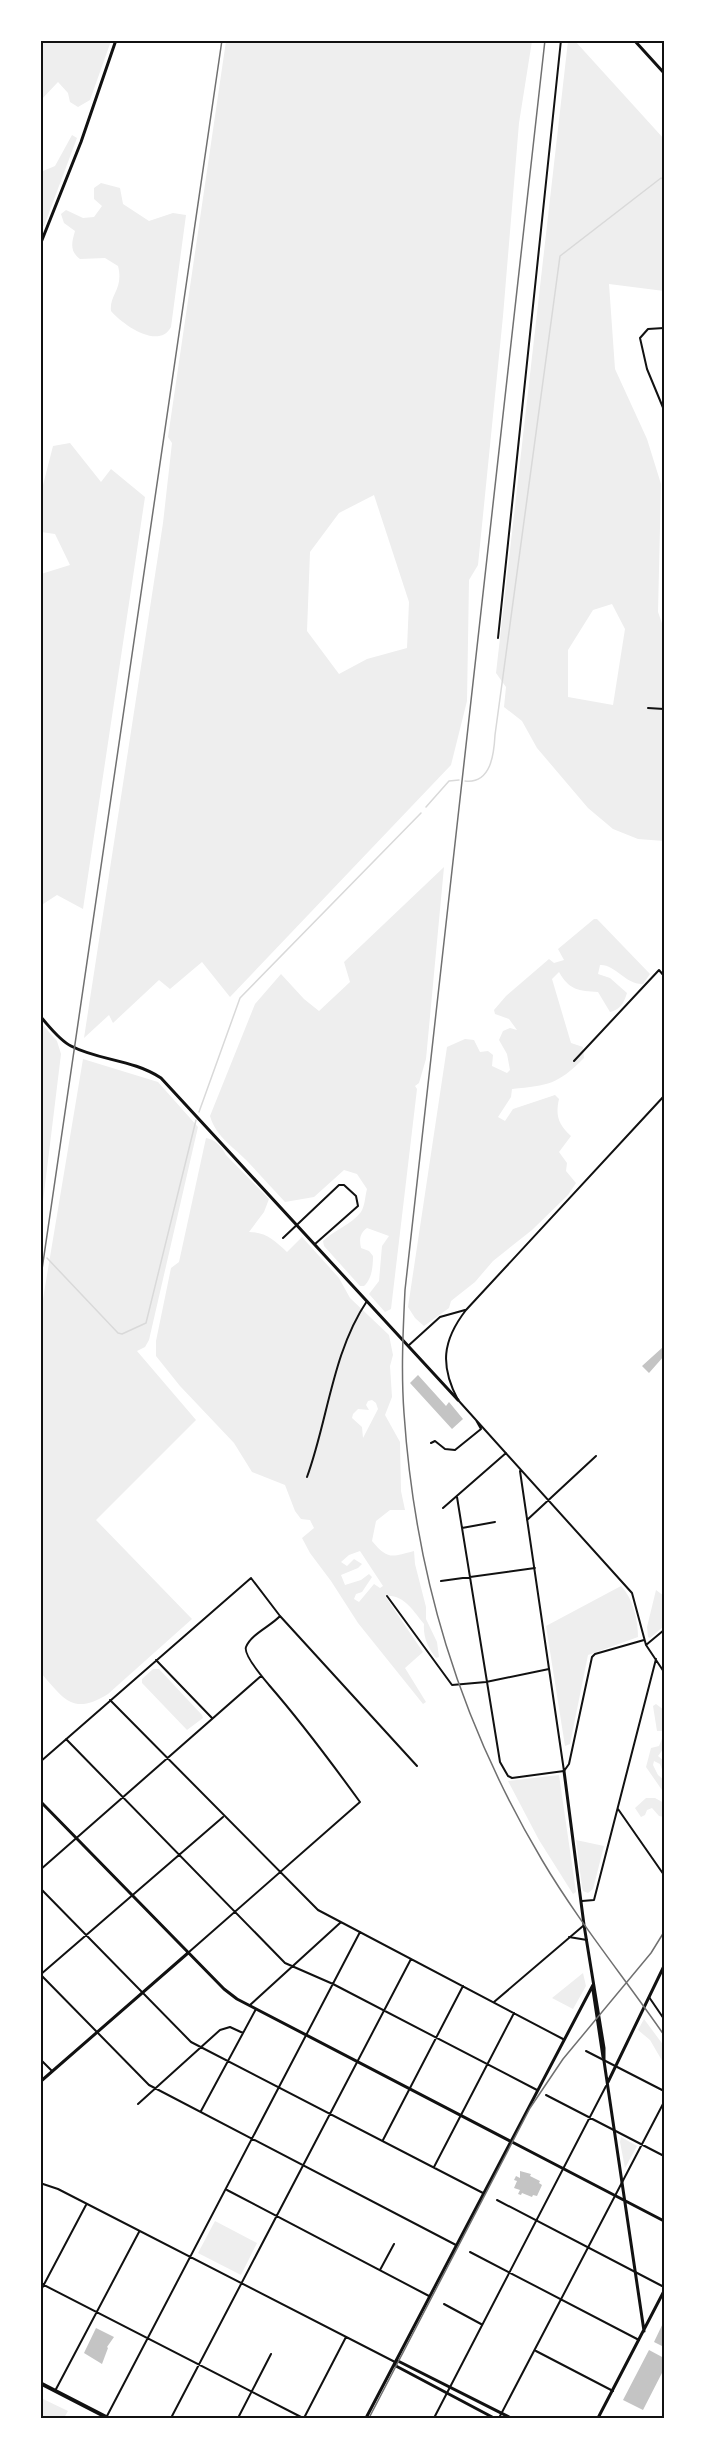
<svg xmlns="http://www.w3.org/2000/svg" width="705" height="2459" font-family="'Source Sans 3',sans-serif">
<rect width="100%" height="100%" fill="#fff"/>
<!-- green -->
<path fill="#eee" fill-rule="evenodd" d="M41 40 111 41 90 100 78 107 70 102 68 93 58 82 41 100Z
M226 41H532L519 123 503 316 478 565 469 580 467 701 451 765 230 997 202 962 170 989 159 980 113 1023 109 1015 84 1038 163 523 172 443 168 437ZM374 495 409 602 407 648 367 659 339 674 307 631 310 552 339 513Z
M568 41H575L664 139V291L609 284 615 369 647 439 661 484 658 612 664 629V841L638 839 613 829 588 808 537 748 522 721 504 707 506 687 496 673ZM612 604 625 629 613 705 568 697V650L593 610Z
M72 135 77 138 44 226 41 227V169L43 171 55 166Z
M101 183 120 188 123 204 149 221 173 213 186 215 171 327C159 350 123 325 111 311 109 295 124 289 118 266L105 258 80 259C69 251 72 242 75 231L64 223 61 214 66 210 83 218 94 217 102 206 94 199V188Z
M70 443 101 482 111 469 145 497 83 909 57 895 40 906 41 574 70 565 55 534 41 532V493L53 446Z
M444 867 426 1059 419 1083 415 1086 417 1089 391 1309 385 1312 369 1294 379 1281 382 1246 389 1236 367 1228C360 1233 359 1239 361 1248L369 1251 373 1256C373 1266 372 1279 364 1286H360L324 1246 323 1241C334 1230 351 1225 361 1212 365 1206 365 1196 367 1189L357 1174 344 1170 314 1197 285 1202C273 1189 261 1176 249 1163 234 1147 216 1137 210 1116L255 1004 281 974 304 999 319 1011 350 982 344 962Z
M594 919H597L650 974 643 984C626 985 615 964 600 965L598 974 610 978 627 993C624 1003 620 1010 610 1012L598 992C579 991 569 990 559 972L552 979 571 1043 583 1047 584 1058C557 1085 549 1085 512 1089L511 1097 498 1117 505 1121 513 1109 555 1095 559 1099C555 1116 559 1125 571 1136L559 1152 567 1163 566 1171 576 1183 568 1195 532 1230 493 1261 475 1282 451 1301 449 1308 424 1326 415 1318 408 1307 447 1047 465 1039 474 1040 480 1052 488 1051 493 1055 492 1066 507 1073 510 1070 507 1054 499 1040 503 1031 510 1028 517 1030 509 1019 495 1014 494 1010 506 996 549 959 554 963 564 960 558 949Z
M41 1023 57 1041 61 1054 41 1218Z
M83 1059 158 1082 198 1127 149 1340 145 1347 137 1351 196 1420 96 1520 192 1619 108 1694C73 1716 64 1699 41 1673V1311Z
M206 1138C215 1139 222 1147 226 1155L269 1199 264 1212 249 1232C266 1232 275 1241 287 1252L302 1237 339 1278 350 1298 389 1335 393 1355 390 1366 392 1397 385 1415 400 1442 401 1491 405 1510H390L376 1521 372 1541C388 1560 391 1557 414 1551L415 1564 426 1607V1619L437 1642 439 1657 436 1658C428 1648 423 1637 424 1624 413 1611 404 1594 385 1596L423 1652 405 1668 426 1702 423 1704 358 1623 331 1581 310 1553 302 1538 314 1528 310 1520 301 1519 295 1511 285 1485 252 1472 234 1443 180 1386 156 1356V1341L171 1268 179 1262ZM372 1400 376 1403 378 1409 363 1438 362 1427 352 1418 353 1414 358 1409 369 1410 366 1405 368 1401ZM360 1551 383 1586 380 1588 374 1584 359 1602 354 1599 356 1594 362 1592 372 1577 369 1574 361 1580 345 1585 341 1575 358 1568 362 1564 354 1559 347 1566 341 1562 349 1555Z
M621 1586C633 1598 638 1620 638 1637L588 1655 570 1744 565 1746 546 1626Z
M656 1590 664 1596V1626L650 1638 648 1637 647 1627Z
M153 1669H159L202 1715 203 1718 187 1730 142 1683V1679Z
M656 1704 664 1710V1731H657L653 1706Z
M664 1734V1748L658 1756 664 1761V1775L660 1764 654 1761 653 1765 658 1775 664 1780V1793L646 1767 651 1748 659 1746Z
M559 1775 576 1892 573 1894 539 1840 508 1781Z
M646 1798H655L664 1803V1817L659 1816 652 1808 647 1810 645 1815 641 1817 635 1808Z
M576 1840 604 1846 593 1889 588 1893 583 1891 582 1887Z
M583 1973 586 1986 573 2009 552 1998Z
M644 2019 664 2046V2064L650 2040 638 2030Z
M621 2137 637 2146 625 2168 620 2142Z
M215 2221 257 2243 241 2275 198 2253Z
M41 2398 68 2411 64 2418H41Z"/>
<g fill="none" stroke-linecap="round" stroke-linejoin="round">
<!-- stream -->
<path stroke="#d9d9d9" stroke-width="1.5" d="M465 781C491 784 494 754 495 735L560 256 661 178 664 180
M426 807 449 781 459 780
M199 1112 240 998 421 813
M40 1251 42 1253
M47 1258 118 1333 122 1334 146 1323 196 1120"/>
</g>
<!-- building -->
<path fill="#c4c4c4" d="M663 1347 664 1356 649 1373 642 1366Z
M418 1375 446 1406 449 1402 463 1419 452 1429 410 1383Z
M520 2171 531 2174 530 2176 540 2181 539 2183 542 2185 537 2196 533 2195 532 2197 522 2193 521 2195 518 2194 520 2190 514 2188 517 2181 514 2180 516 2176 520 2178Z
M664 2321V2347L654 2342Z
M96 2328 114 2337 107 2347 108 2348 102 2364 84 2353Z
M649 2350 664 2358V2369L643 2410 623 2400Z"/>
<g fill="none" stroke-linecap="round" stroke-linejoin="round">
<!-- minor -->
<path stroke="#111" stroke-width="2" d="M664 328 648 329 640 338 647 369 664 410
M498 638 561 40
M648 708 664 709
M574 1061 659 970 664 976
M664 1096 466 1310C442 1341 440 1366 458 1400L632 1593 646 1645 664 1672
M283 1238 339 1185H344L356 1196 358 1206 315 1244
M408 1346 440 1317 465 1310
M431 1443 435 1441 445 1449 455 1450 481 1429 476 1420
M520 1471 564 1771
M307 1477C328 1420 332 1353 367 1301
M457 1497 500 1762 508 1776 512 1778 564 1771
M443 1508 506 1453
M527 1520 596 1456
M462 1528 495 1522
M441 1581 535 1568
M387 1596 452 1685 486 1682 549 1669
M646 1645 664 1630
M156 1660 212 1718
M110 1700 318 1910 563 2039
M66 1739 285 1963 333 1984 537 2090
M40 1762 251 1578 280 1616 417 1766
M564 1771 569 1764 592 1657 595 1654 644 1640
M618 1809 664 1875
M40 1870 261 1676
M40 1888 191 2042 483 2193
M582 1901 594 1900 656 1659
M569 1937 587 1940
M189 1952 360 1802C331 1762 302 1723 269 1685 264 1679 243 1655 246 1647 251 1634 271 1626 280 1616
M40 1974 149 2085 456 2245
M40 1975 223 1817
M649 1997 664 2019
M494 2002 583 1926
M250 2005 340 1923
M586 2051 664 2091
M40 2059 52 2071
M546 2095 664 2156
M138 2104 220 2030 230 2027 243 2033
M201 2111 256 2009
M383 2140 463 1986
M434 2167 514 2013
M40 2183 58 2189 395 2362
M227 2190 429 2296
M497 2200 664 2287
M470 2252 639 2340
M380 2270 394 2244
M40 2283 303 2418
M40 2292 86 2205
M444 2304 481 2324
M536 2351 613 2391
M55 2391 139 2232
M107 2416 360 1932
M171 2418 411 1959
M238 2418 271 2354
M304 2418 346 2337
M434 2418 606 2086
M499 2418 664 2102"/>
<!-- tertiary -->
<path stroke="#111" stroke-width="3" d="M634 40 664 73
M40 245 81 142 116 40
M40 1016C49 1026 59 1040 71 1046 100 1061 132 1059 161 1078L458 1400
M564 1771 584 1925 604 2048V2061L644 2331
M40 1801 224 1989 237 1999 664 2221
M593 1990 603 2057
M40 2082 188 1953
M608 2082 664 1966
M395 2362 398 2361 511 2418
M395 2362 396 2366 494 2418
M366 2418 593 1985
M598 2418 664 2291"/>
<!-- secondary -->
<path stroke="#111" stroke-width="4" d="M40 2383 108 2418"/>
<!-- rail -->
<path stroke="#707070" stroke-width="1.5" d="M545 40 405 1290C403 1331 401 1372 404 1413 415 1575 459 1720 542 1860 578 1921 624 1977 664 2035
M40 1283 222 40
M369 2418 530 2108 563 2059 651 1953 664 1932"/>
</g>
<!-- border -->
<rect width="705" height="2459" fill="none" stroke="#ffffff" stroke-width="84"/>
<rect x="42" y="42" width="621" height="2375" fill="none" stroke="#111" stroke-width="2"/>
</svg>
